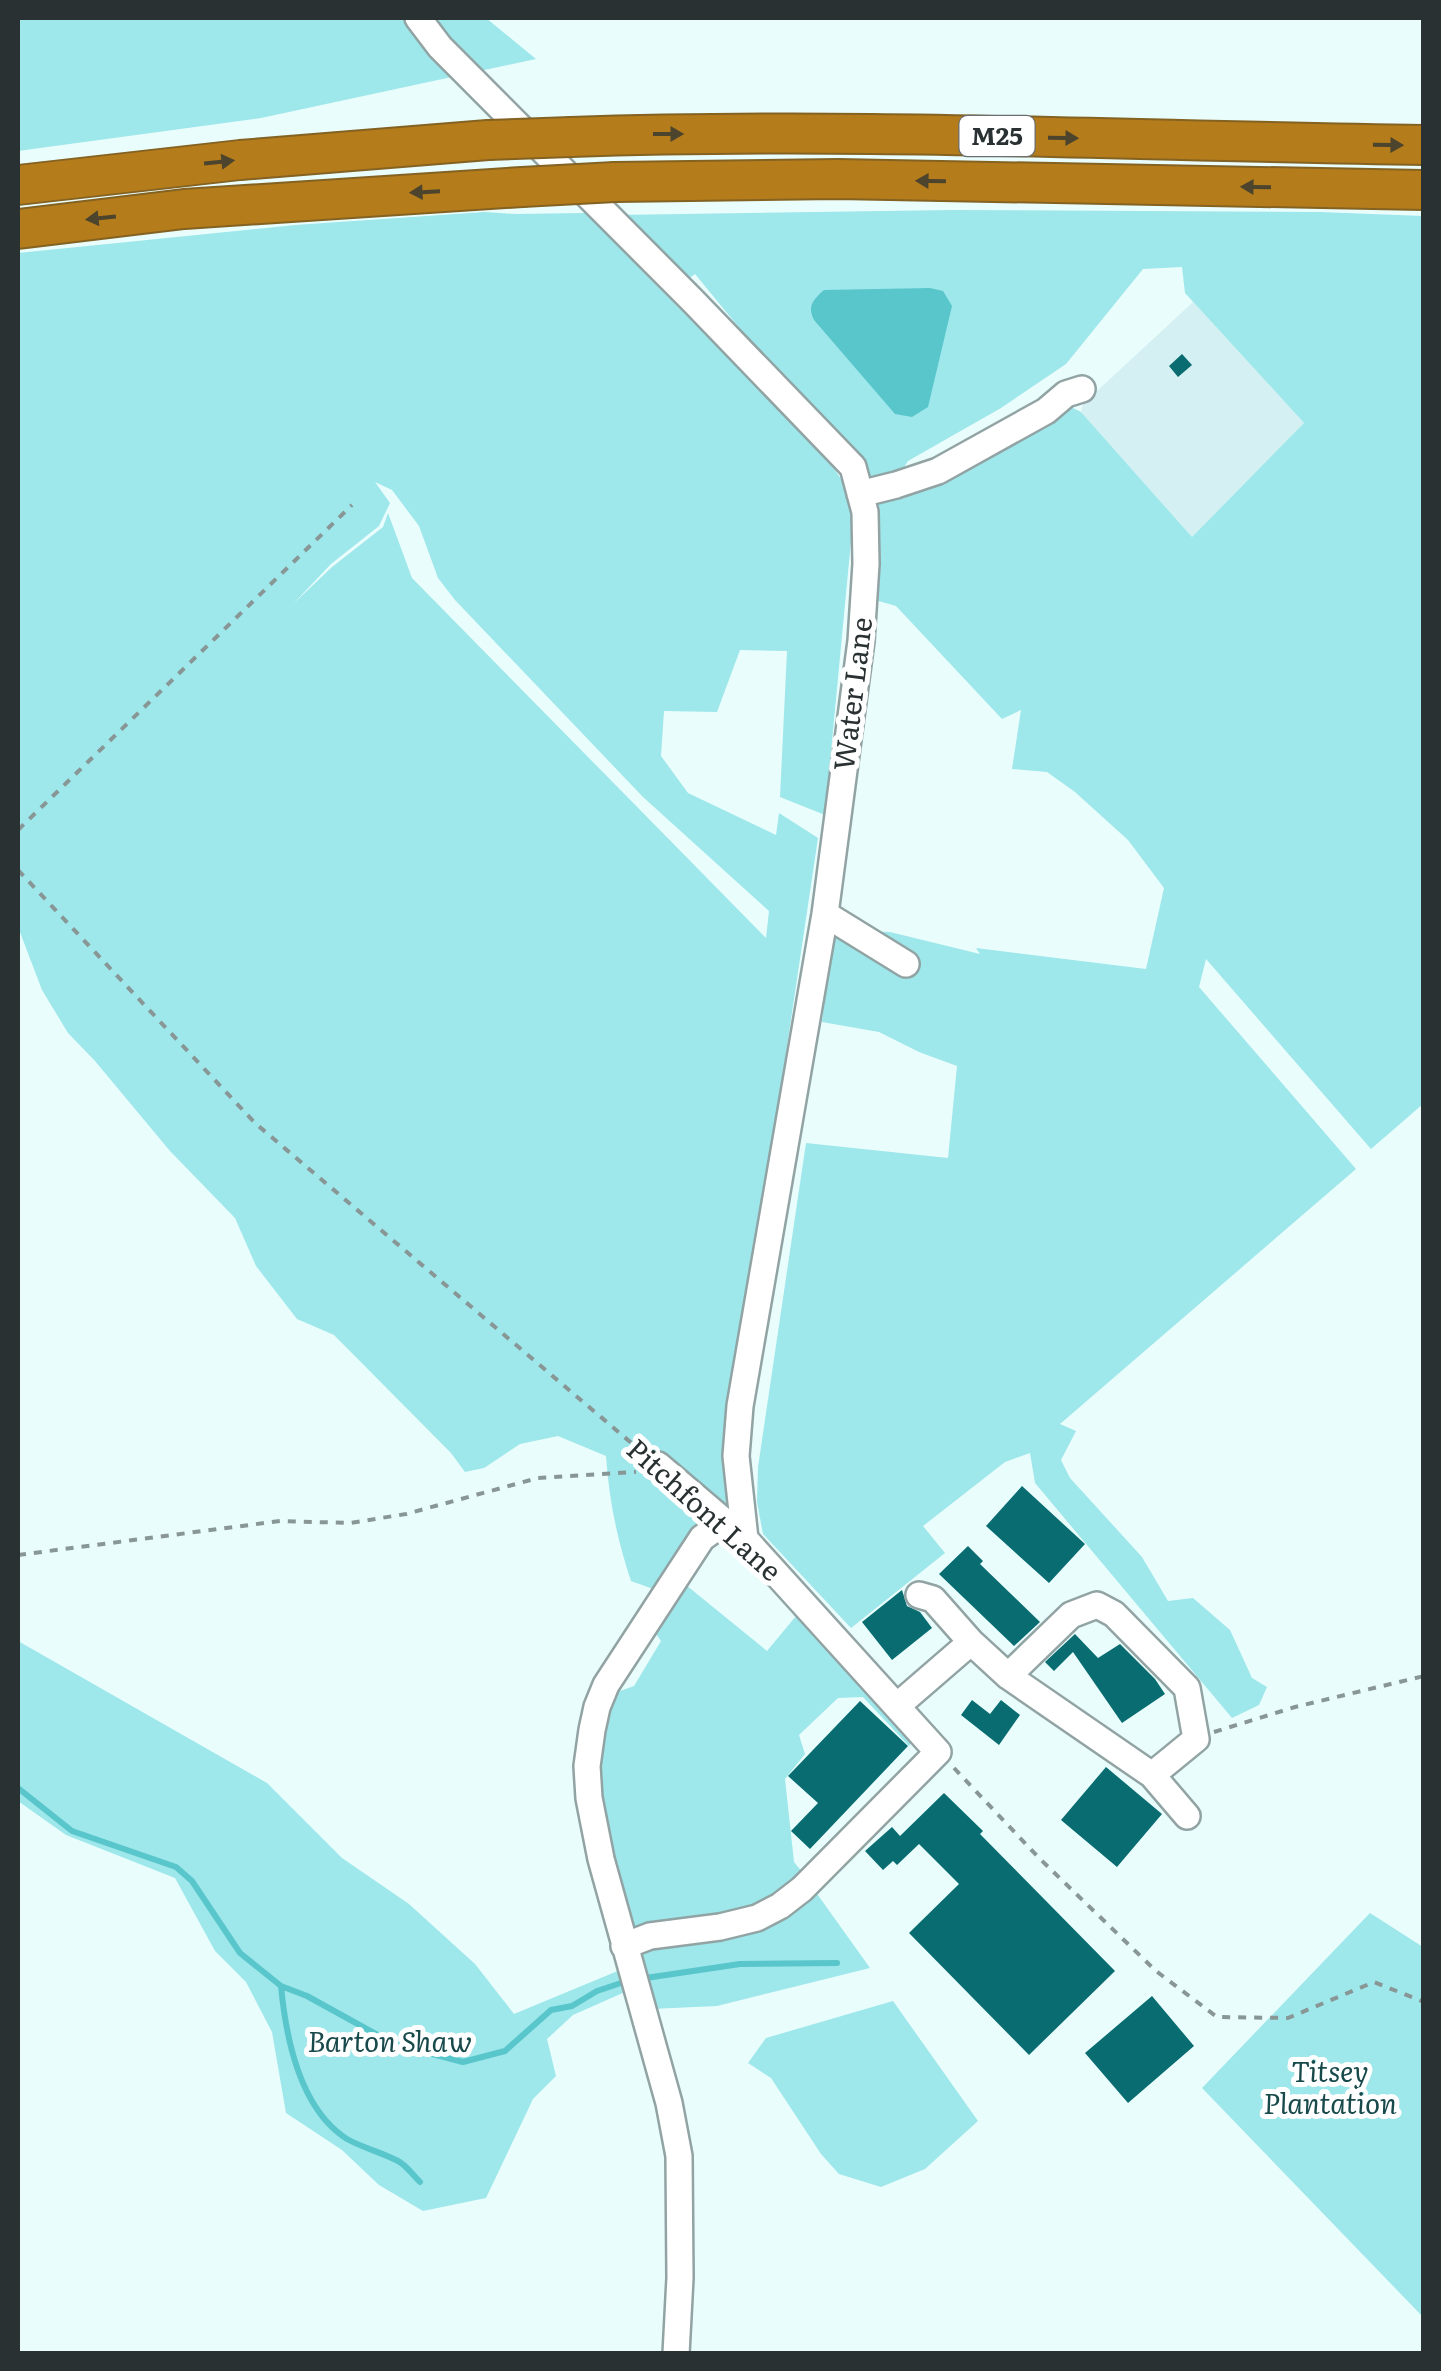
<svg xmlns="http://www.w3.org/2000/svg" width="1441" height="2371" font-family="Literata,serif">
<rect width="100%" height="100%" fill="#eafdfd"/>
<!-- built -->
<path fill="#d5f0f2" d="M1193 302 1304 423 1192 537 1081 412 1083 404Z"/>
<!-- green -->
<path fill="#9ee7ea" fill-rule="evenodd" d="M18 18H486L536 59 261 118 18 151Z
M952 210 1320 212 1423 216V1104L1371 1149 1206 959 1199 987 1356 1169 1060 1424 1076 1431 1061 1460 1070 1478 1142 1557 1168 1601 1193 1598 1230 1630 1252 1678 1267 1687 1259 1705 1232 1718 1035 1483 1030 1453 1005 1462 923 1526 945 1553 851 1628 763 1534 757 1502 758 1467 806 1143 948 1158 957 1066 919 1052 879 1032 822 1022 833 930 890 932 980 954 976 948 1146 969 1164 888 1128 840 1075 792 1047 772 1012 769 1021 710 1002 719 896 606 868 598 874 499 1069 406 1081 412 1192 537 1304 423 1185 293 1182 267 1143 269 1066 364 1001 408 908 461 901 472 869 481 865 465 741 330 695 274 684 282 615 215Z
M485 212 515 214 585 213 825 455 845 485 853 520 825 815 780 797 787 651 740 650 717 712 664 711 661 756 688 793 776 835 779 813 818 838 756 1254 728 1417 723 1467 731 1513 656 1590 631 1581C617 1539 609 1500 606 1456L558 1436 520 1444 484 1468 465 1472 451 1453 334 1335 297 1319 256 1266 235 1218 170 1151 95 1061 68 1033 42 990 18 927V253L295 225ZM375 482 392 490 419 526 438 578 455 600 643 797 769 911 766 938 412 578 388 513 383 527 332 567 293 604 331 564 379 526 390 503Z
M681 1581 767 1651 801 1610 914 1738 909 1746 863 1697 838 1698 799 1735 805 1754 785 1779 794 1862 803 1873 756 1905 737 1912 627 1929 594 1762 601 1722 617 1692 634 1686 661 1641 654 1631Z
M18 1641 267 1783 342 1858 409 1904 475 1964 514 2014 620 1970 625 1992 573 2015 547 2039 556 2076 533 2099 486 2198 423 2211 379 2185 342 2150 286 2113 272 2032 246 1982 215 1951 175 1878 66 1835 18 1801Z
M815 1891 870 1968 717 2006 651 2009 639 1965 642 1953 655 1948 746 1933 780 1922Z
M1370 1913 1423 1947V2317L1202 2088Z
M893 2001 978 2121 925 2169 881 2187 839 2174 821 2154 771 2078 748 2063 766 2038Z"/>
<!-- water -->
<path fill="#59c6cc" d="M930 288 943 291 952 306 928 407 912 417 895 414 814 320C807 306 813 300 824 290Z"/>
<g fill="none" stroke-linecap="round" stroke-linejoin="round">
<!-- stream -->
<path stroke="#59c6cc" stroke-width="6" d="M18 1788 72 1831 176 1867 192 1881 240 1953 281 1986 307 1996 394 2044 463 2062 505 2051 551 2010 572 2006 597 1991 627 1981
M639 1979 740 1964 837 1963
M281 1986C286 2039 300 2109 347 2139 363 2148 381 2152 398 2161 406 2165 413 2175 420 2182"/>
</g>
<!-- building -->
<path fill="#096c70" d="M1182 354 1192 365 1178 377 1169 366Z
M1022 1486 1085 1544 1049 1583 986 1526Z
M968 1546 983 1561 980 1564 1040 1622 1014 1646 939 1574Z
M902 1590 907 1606 920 1612 932 1628 892 1660 862 1622Z
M1075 1634 1098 1658 1120 1644 1155 1679 1165 1694 1122 1723 1073 1652 1054 1671 1045 1662Z
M972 1700 990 1714 1001 1700 1020 1715 999 1745 961 1715Z
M860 1701 908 1746 810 1849 791 1831 818 1803 788 1776Z
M1106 1767 1162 1814 1117 1867 1061 1820Z
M944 1793 983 1831 980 1834 1115 1971 1029 2055 909 1933 959 1884 919 1844 897 1865 893 1861 883 1870 865 1851 892 1827 900 1836Z
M1152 1996 1194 2046 1128 2103 1085 2053Z"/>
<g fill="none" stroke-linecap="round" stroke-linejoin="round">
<defs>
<path id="minor" d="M418 18 440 47 693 301 853 467 865 512 866 564 861 641 825 914 740 1406 736 1456 745 1539
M860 494 896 485 938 471 1046 411 1066 394 1082 389
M825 914 906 964
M919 1595 933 1599 971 1642 1008 1676 1152 1775 1187 1816
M1008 1676 1071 1615 1097 1605 1114 1614 1187 1688 1196 1739 1152 1775
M897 1706 971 1642
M624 1946 650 1936 720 1927 757 1918 780 1906 802 1889 938 1752 745 1539 658 1465
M676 2354 680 2278 679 2156 669 2103 601 1859 589 1798 587 1766 592 1730 597 1707 606 1685 702 1538 723 1523"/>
<path id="highway" d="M571 137C855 127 1139 141 1424 145
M615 182 838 179 1424 190
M18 185 240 160 488 140
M18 229 184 209 522 187"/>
</defs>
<!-- minor casing -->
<use href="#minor" stroke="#92a3a4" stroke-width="30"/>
<!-- highway casing -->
<use href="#highway" stroke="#846222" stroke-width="42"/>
<!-- path -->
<path stroke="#899696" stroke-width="4" stroke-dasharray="8 8" stroke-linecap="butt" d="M18 830 352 505
M18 870 255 1123 642 1452
M18 1555 280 1521 350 1523 406 1514 538 1478 636 1472
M1214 1732 1295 1707 1424 1676
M954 1768 1039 1858 1156 1971 1217 2017 1288 2018 1374 1982 1424 2002"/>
<!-- minor -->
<use href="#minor" stroke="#fff" stroke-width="25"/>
<!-- highway -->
<use href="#highway" stroke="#b47c1a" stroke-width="38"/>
<defs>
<path id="highway-bridge" d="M488 140 571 137
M522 187 615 182"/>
</defs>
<!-- highway-bridge casing -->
<use href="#highway-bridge" stroke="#846222" stroke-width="42" stroke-linecap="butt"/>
<!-- highway-bridge -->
<use href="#highway-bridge" stroke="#b47c1a" stroke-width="38"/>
</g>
<!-- one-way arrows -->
<defs><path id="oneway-solid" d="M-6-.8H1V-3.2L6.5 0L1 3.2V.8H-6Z" transform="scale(2.5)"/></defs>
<g fill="#4c442c">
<use href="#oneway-solid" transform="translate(668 134)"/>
<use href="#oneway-solid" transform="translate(1063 138) rotate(1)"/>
<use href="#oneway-solid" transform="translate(1388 145) rotate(1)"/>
<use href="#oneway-solid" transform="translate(219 162) rotate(-6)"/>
<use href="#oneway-solid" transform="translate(931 181) rotate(-179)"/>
<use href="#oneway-solid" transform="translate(1256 187) rotate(-179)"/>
<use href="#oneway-solid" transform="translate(425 192) rotate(177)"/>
<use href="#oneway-solid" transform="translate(101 218) rotate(174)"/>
</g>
<g text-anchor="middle" stroke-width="10" stroke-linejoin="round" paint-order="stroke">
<!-- shield labels -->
<rect fill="#fff" stroke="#6a6f70" stroke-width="2.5" x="959.5" y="116" width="75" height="40" rx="8"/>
<g font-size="25" font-weight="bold" fill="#2a3132">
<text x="997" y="145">M25</text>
</g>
<!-- street labels -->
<g font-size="28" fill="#2a3132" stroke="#fff">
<text transform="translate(853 694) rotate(-83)" y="10">Water Lane</text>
<text transform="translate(704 1510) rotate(42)" y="10">Pitchfont Lane</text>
</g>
<!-- park labels -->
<g font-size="28" font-style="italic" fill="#18494b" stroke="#fff">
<text x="390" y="2052">Barton Shaw</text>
<text x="1330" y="2082">Titsey<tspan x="1330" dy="32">Plantation</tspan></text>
</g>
</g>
<!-- border -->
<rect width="1441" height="2371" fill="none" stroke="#2a3132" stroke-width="40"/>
</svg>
